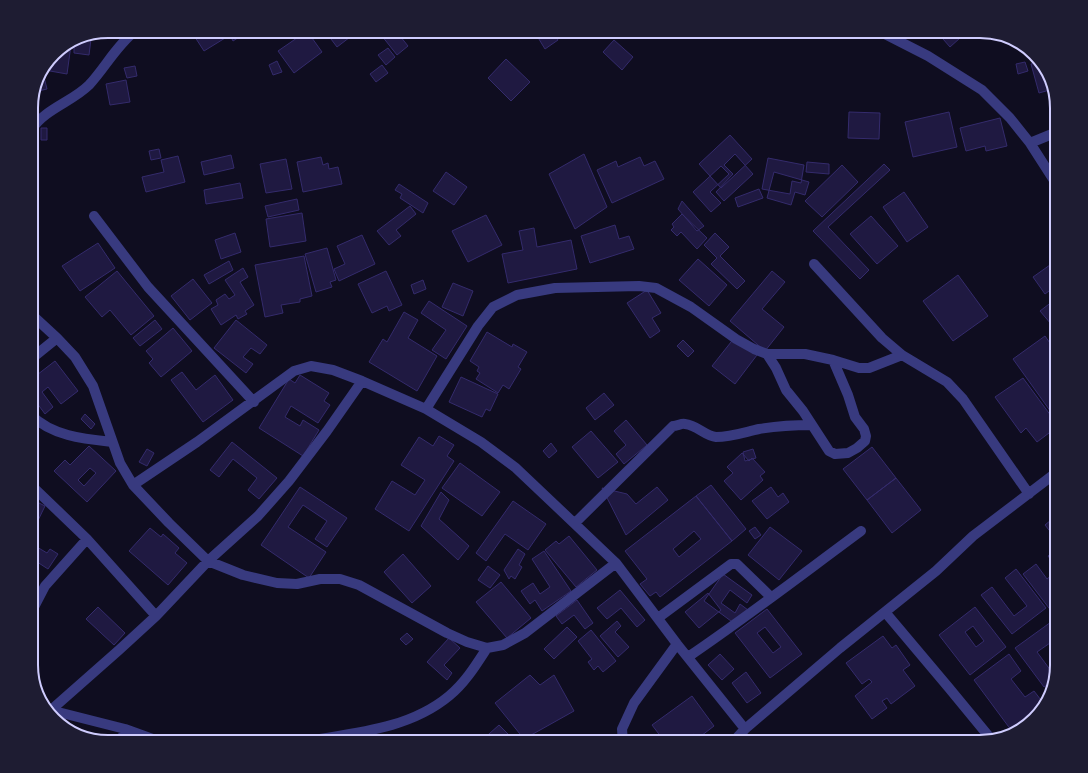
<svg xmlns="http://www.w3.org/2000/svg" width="1088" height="773" font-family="Signika,sans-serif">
<rect width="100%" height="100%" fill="#0f0d20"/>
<!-- building -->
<path fill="#1f1941" stroke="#342b6c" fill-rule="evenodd" d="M191 31H246L247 32 233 41 230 35 204 51Z
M307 31 322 52 294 73 278 51Z
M325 31H358L337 47Z
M378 31H396L408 46 397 55Z
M534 31H552L558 40 545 49Z
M936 31H954L960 38 950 47Z
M87 39H91L89 55 74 53V44Z
M614 40 633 57 622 70 603 52Z
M71 45 67 74 50 71 53 56 57 50Z
M388 48 395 57 386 65 378 55Z
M506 59 530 82 511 101 488 78Z
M277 61 282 72 273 75 269 65Z
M1025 62 1028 71 1018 74 1016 64Z
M1039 62 1049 74 1053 89 1039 93 1031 64Z
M382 65 388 73 376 82 370 74Z
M135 66 137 76 127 78 124 68Z
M42 69 47 89 34 92 39 74Z
M126 80 130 102 110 105 106 84Z
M849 112 880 113 879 139 848 138Z
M949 112 957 147 913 157 905 122Z
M1000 118 1007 146 986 151 985 146 966 151 960 128Z
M41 128H47V140H41Z
M730 135 752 159 721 188 699 164Z
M159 149 161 158 151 160 149 151Z
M584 154 607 207 575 229 549 174Z
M735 154 753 174 724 201 716 192 733 174 724 165Z
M231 155 234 168 204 175 201 162Z
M178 156 185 182 146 192 142 177 164 172 161 160Z
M321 157 323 165 328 163 329 169 338 167 342 184 303 192 297 162Z
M640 157 644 166 655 161 664 179 612 203 597 170 616 161 618 167Z
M768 158 804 165 801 183 792 181 790 194 762 189Z
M286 159 292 189 266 193 260 164Z
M807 162 829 164V174L806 172Z
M884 164 890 170 828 227 869 270 860 279 813 231Z
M842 165 858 182 822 217 805 201Z
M721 166 729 174 710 192 721 203 711 212 693 192Z
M446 172 467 187 454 205 433 191Z
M774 172 809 182 805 195 795 192 791 205 767 198Z
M240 183 243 198 206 204 204 190Z
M399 184 428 203 423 213 400 198 402 194 395 190Z
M759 189 763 198 738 207 735 198Z
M904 192 928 227 907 242 883 207Z
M297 199 299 210 268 217 265 206Z
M682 201 704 226 697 231 678 209Z
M410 206 416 214 396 230 401 236 389 245 377 231Z
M302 213 306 241 270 247 266 219Z
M682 214 707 238 697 249 681 232 677 236 671 230 674 227 672 224Z
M486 215 502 245 468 262 452 231Z
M871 216 898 246 877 264 850 234Z
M615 225 619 239 629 236 634 249 590 263 581 236Z
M534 228 537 247 571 240 577 269 508 283 502 254 523 250 519 231Z
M235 233 241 252 221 259 215 240Z
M715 233 729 247 720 256 745 281 737 289 711 264 717 258 704 245Z
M362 235 375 264 339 281 334 269 345 264 337 246Z
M98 243 115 268 80 291 62 266Z
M327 248 336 280 330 282 332 287 316 292 305 254Z
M304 256 312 296 300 299V302L281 305 283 313 265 317 255 265Z
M698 259 727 285 709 306 679 280Z
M1057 260V285L1045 294 1033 277Z
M229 261 233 270 209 284 204 275Z
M243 268 248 277 240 282 254 305 245 311 247 314 238 319 236 315 221 325 211 309 218 305 216 300 225 294 229 299 235 295 225 280Z
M117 271 154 316 131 335 110 310 102 317 85 297Z
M386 271 402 305 389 311 387 306 372 313 358 284Z
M772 271 785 282 762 309 784 327 765 351 730 321Z
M958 275 988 316 953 341 923 301Z
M193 279 212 303 190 320 171 296Z
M423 280 426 289 414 294 411 285Z
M453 283 473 291 463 316 442 307Z
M647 290 661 313 652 318 660 331 650 338 627 303Z
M1057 298V331L1040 311Z
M429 301 467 326 446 359 432 350 446 330 421 313Z
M404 312 418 320 408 338 437 356 417 391 369 362 383 339 387 342Z
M155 320 162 329 140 346 133 338Z
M236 320 267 345 260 354 251 348 243 357 253 364 246 373 214 348Z
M173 328 192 351 161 377 149 363 153 359 146 351Z
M487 332 512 347 513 344 527 352 518 367 521 369 509 389 503 385 498 393 476 379 480 373 477 371 479 367 470 361Z
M1045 336 1057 353 1056 419 1013 359Z
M735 337 757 355 735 384 712 366Z
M683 340 694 351 688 357 677 346Z
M55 361 78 391 61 404 48 387 42 392 53 407 45 414 31 395V376L33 378Z
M182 372 196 390 215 375 233 400 203 422 171 380Z
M300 375 329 393 324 401 330 405 318 423 291 406 285 417 300 426 303 420 319 430 303 456 259 428 289 379 295 383Z
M461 377 498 394 490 411 486 409 482 417 449 402Z
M1023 378 1057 424V427L1037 442 1026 428 1021 433 995 397Z
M604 393 614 405 595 420 586 408Z
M85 414 95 424 91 429 81 419Z
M31 418 40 427 31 434Z
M626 420 647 445 624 464 616 454 626 445 614 431Z
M591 431 618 462 598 478 572 447Z
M439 436 454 445 447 456 454 461 409 531 375 509 392 481 415 495 425 480 401 465 419 437 433 446Z
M232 442 277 478 259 499 248 490 257 478 233 459 219 477 210 470Z
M551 443 557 451 549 458 543 451Z
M89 446 116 471 87 502 54 471 65 460 70 465ZM90 468 96 473 84 486 78 480Z
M872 447 896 478 867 500 843 469Z
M147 449 154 453 147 466 139 462Z
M753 449 756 458 745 461 743 452Z
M742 453 749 461 752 458 765 472 760 476 763 480 741 500 724 481 733 473 727 467Z
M460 463 500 492 482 516 442 488Z
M896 478 921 510 892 533 867 500Z
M711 485 746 529 732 541 696 496Z
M300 487 347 518 327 547 315 539 327 521 303 505 288 527 326 552 309 578 261 545Z
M657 487 668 500 626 535 602 488 627 494 636 504Z
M771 487 778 497 783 493 789 502 767 519 752 501Z
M441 492 449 500 439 519 469 546 458 560 421 526Z
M696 496 732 541 660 597 656 592 650 596 640 584 647 579 625 551ZM694 531 701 539 679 557 673 549Z
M31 499 45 506 31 535Z
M513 501 546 524 528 550 505 534 486 561 476 553Z
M1057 515V540L1045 525Z
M755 527 761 535 755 539 749 531Z
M770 527 802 551 779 580 748 555Z
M150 528 161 537 163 534 179 548 175 553 187 563 168 585 129 551Z
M569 536 597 570 576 587 545 550 556 541 559 544Z
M37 547 47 553 50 549 58 554 48 569 31 558V556Z
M518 549 525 554 519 565 522 567 515 579 511 576 509 579 504 570Z
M1057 549V568L1048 556Z
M544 551 571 591 542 611 535 600 530 604 521 591 533 583 540 594 550 587 532 559Z
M403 554 431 586 412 603 384 572Z
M1036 564 1047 579 1057 571V609L1052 612 1023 574Z
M488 566 500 575 490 588 478 580Z
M1016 569 1046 608 1012 634 981 595 992 587 1014 616 1027 606 1005 578Z
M723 574 752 595 747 603 730 590 721 603 735 613 740 604 748 610 735 624 704 601Z
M501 582 531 618 507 638 476 602Z
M620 590 645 620 637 627 621 608 607 619 597 608Z
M708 593 721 610 699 628 685 612Z
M577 600 593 623 585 629 574 615 562 624 556 616Z
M98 607 125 633 114 645 86 619Z
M975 607 1006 647 970 675 939 635ZM973 626 984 641 976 647 965 632Z
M767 609 802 654 770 678 735 633ZM765 627 781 647 773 653 757 633Z
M617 621 621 626 615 632 629 647 618 657 600 636Z
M1051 622 1057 629V653L1050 643 1037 652 1054 675 1052 681 1044 687 1015 648Z
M567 627 577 637 554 659 544 649Z
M591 630 616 661 603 672 598 666 594 670 588 662 592 659 578 641Z
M407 633 413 639 406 645 400 639Z
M883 636 892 648 896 645 910 665 903 670 915 686 891 704 887 698 882 701 887 708 872 719 855 696 872 682 869 679 862 684 846 663Z
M449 638 460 648 444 665 452 673 447 680 427 662Z
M720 654 734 669 722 680 708 665Z
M1009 654 1021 671 1011 679 1025 697 1034 691 1044 704 1042 710 1014 734 974 680Z
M746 672 761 693 747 703 732 683Z
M530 675 540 685 554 675 574 711 524 739 495 703Z
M692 696 714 726 697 739 694 734 683 742H665L652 725Z
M499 725 510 736 503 742H480Z"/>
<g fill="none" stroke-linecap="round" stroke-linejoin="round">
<!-- street -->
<path stroke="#383a7f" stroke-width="10" d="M879 31 928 56 982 90 1010 118 1030 143 1057 185
M31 130C46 108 72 102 89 85 105 68 116 46 135 31
M1030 143 1057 132
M94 216 148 287 254 402
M814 264 882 338 902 355 947 382 963 399 1029 494
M31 314 57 338 75 357 93 386 120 463 133 485 169 523 208 561 243 575 277 583 297 584 320 579H340L359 585 447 633 467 642 487 648 503 645 525 633 616 563
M767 354 776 368 786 390 803 411 829 451 835 454 848 453 857 448 865 441 866 436 864 429 855 417 848 395 833 360
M31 359 57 338
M426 409 478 326 493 307 517 295 555 288 639 286 656 288 691 307 736 339 754 349 767 354H805L833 360 859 368H869L902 355
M31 415C52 436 84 439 112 442
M31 485 87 539 156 616
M133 485 197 442 294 371 311 366 333 370 362 381 426 409 481 442 516 468 616 563 677 644 745 729
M575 523 673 426C677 426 682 423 685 424 697 425 705 436 716 437 731 437 745 432 759 429 777 426 794 425 812 425
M885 612 949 688 991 739
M31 613 45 586 87 539
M658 618 731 564H737L771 597
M688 657C747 617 804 573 861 531
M46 709 125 729 161 742
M51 710 119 650 156 616 208 561 258 516 289 481 327 431 362 381
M121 742 125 729
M302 742C352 733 408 730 449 696 465 683 476 665 487 648
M623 742 622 729 634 703 677 644
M733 742 745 729 840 648 936 571 973 536 1057 472"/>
</g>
<!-- crop -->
<path d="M0 0H1088V773H0ZM108 38H980A70 70 0 0 1 1050 108V665A70 70 0 0 1 980 735H108A70 70 0 0 1 38 665V108A70 70 0 0 1 108 38Z" fill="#1e1c32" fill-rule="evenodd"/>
<path fill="none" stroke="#cfccfe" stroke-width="2" d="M108 38H980A70 70 0 0 1 1050 108V665A70 70 0 0 1 980 735H108A70 70 0 0 1 38 665V108A70 70 0 0 1 108 38Z"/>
</svg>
